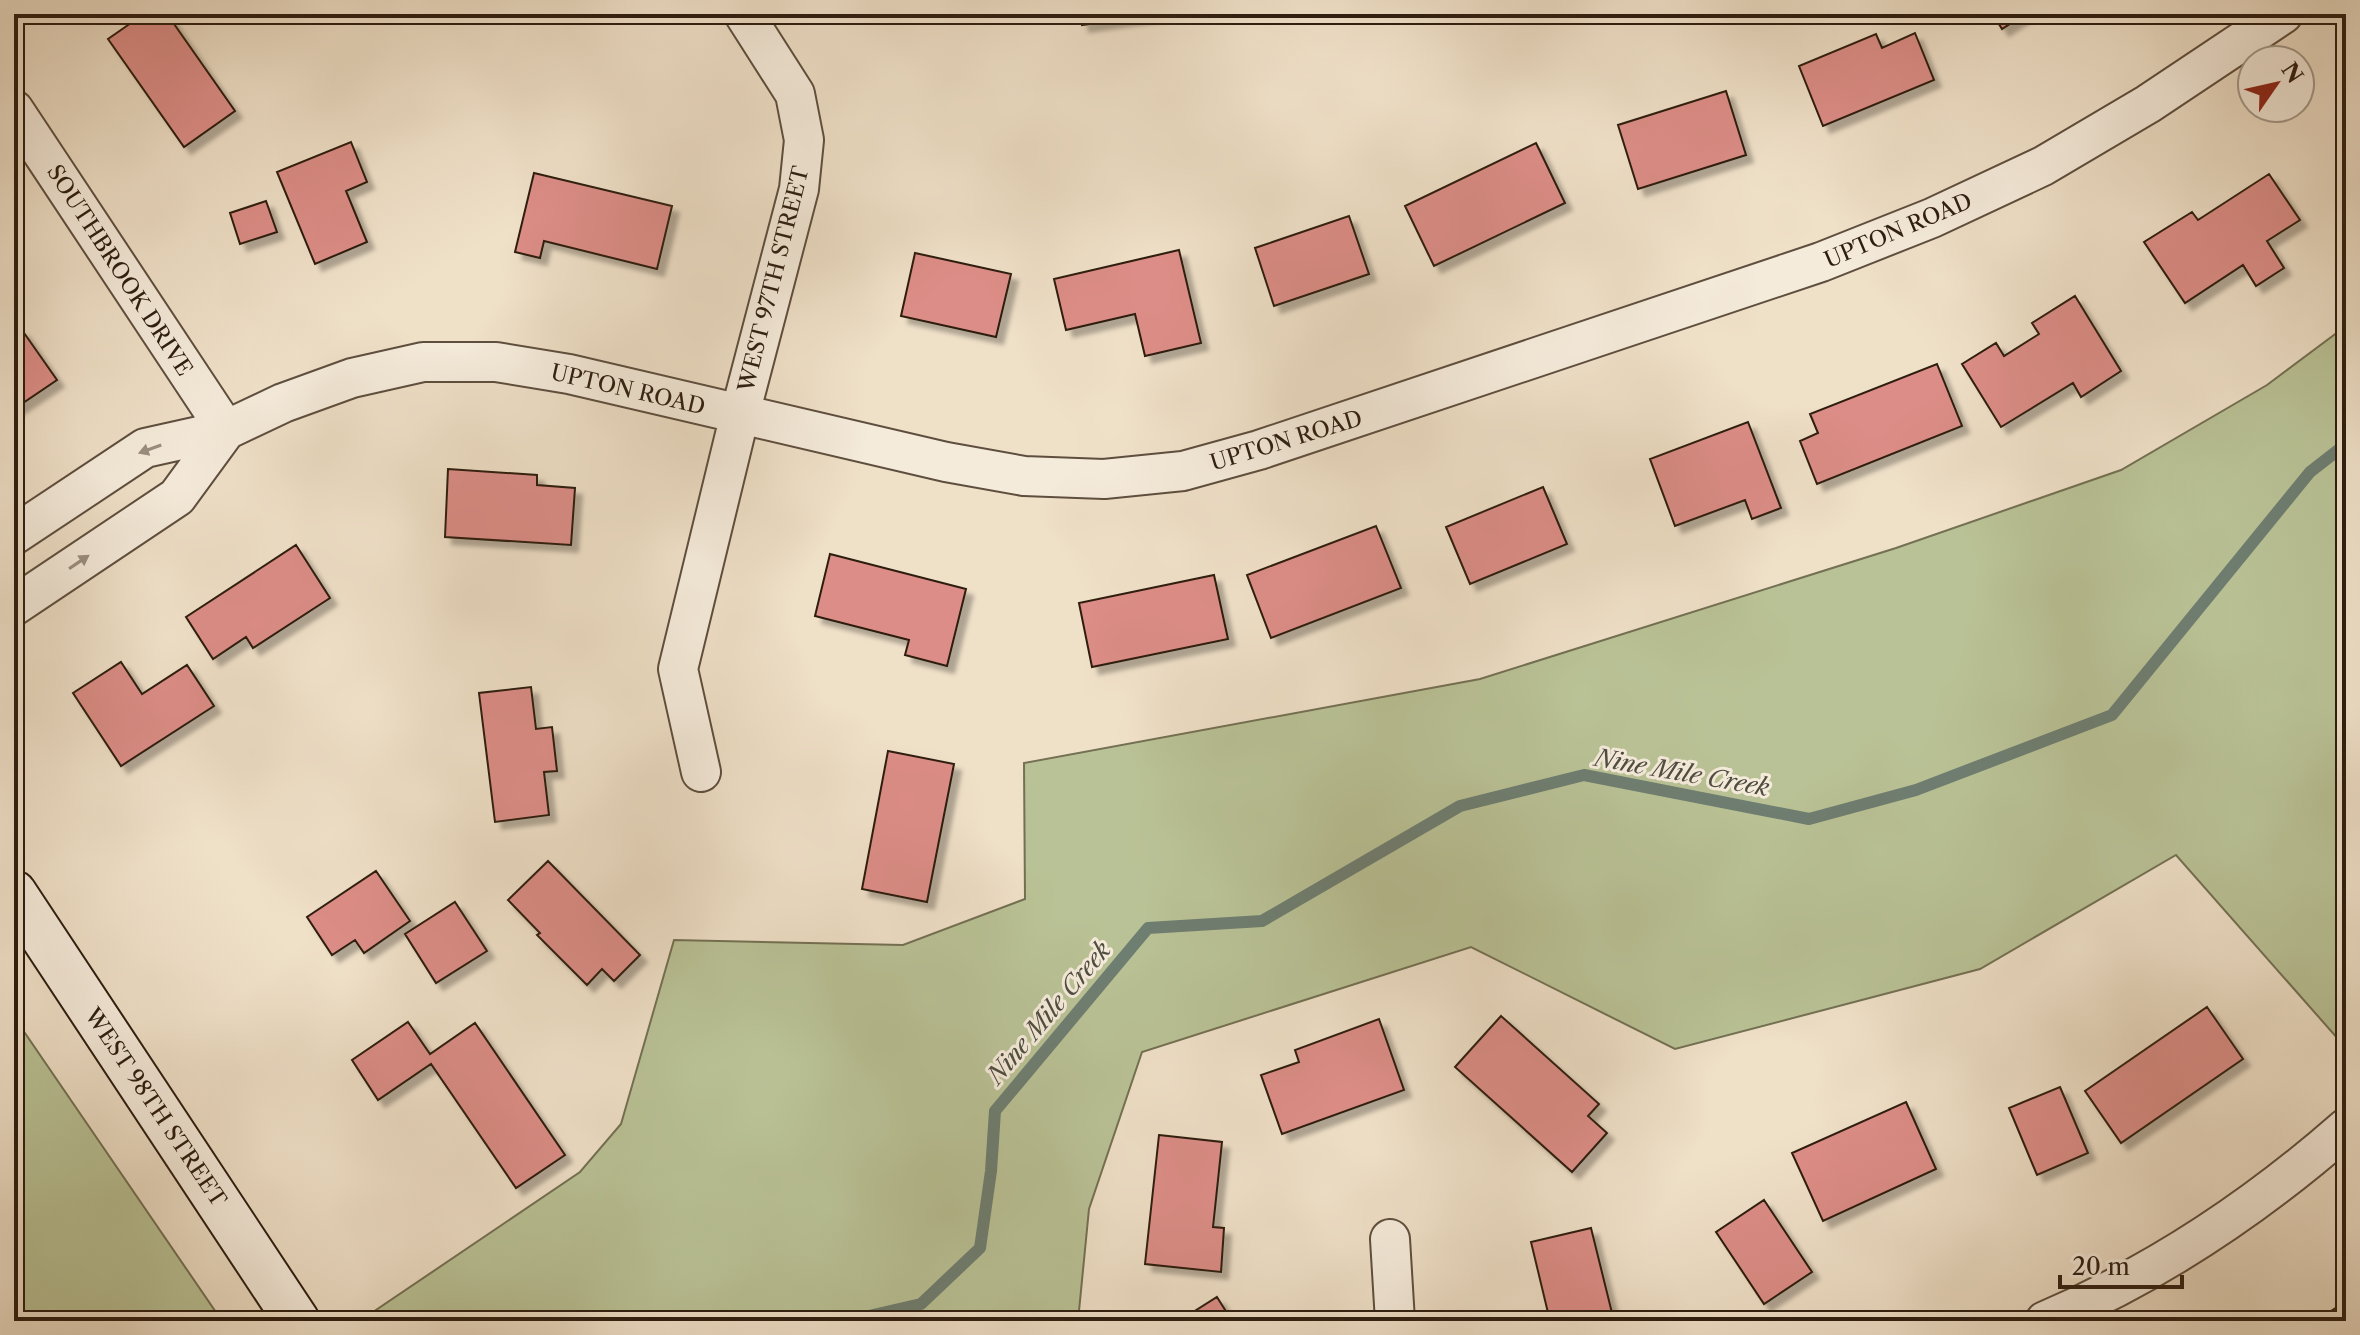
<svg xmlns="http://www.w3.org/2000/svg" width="2360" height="1335" font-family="'Libre Caslon Text',serif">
<defs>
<filter id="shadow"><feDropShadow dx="7" dy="7" stdDeviation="2" flood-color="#0004"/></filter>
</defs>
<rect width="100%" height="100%" fill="#efe0c8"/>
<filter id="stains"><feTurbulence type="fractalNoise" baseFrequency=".0025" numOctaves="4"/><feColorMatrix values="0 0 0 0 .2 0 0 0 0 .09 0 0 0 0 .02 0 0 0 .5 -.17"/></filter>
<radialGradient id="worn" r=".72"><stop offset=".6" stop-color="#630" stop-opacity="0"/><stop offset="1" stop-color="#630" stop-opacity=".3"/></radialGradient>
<!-- green -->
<path fill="#b9c296" stroke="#737053" stroke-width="2" d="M2346 326V1048L2176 855 1980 969 1675 1049 1471 947 1142 1052 1089 1209 1078 1321H384L376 1310 580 1172 621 1124 674 940 903 945 1025 899 1024 763 1480 679 1896 548 2121 470 2267 385Z
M14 1017 222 1321H14Z"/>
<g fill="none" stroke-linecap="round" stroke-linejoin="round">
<!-- stream -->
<path stroke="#6e7e71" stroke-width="12" d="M847 1321 921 1304 980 1248 991 1171 995 1111 1148 928 1262 921 1460 806 1584 775 1809 819 1916 790 2112 715 2310 472 2346 444"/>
</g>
<!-- building -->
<path fill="#dc8d87" stroke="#2d1d10" stroke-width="2" filter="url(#shadow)" d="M144 14H167L235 111 184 147 108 39Z
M1080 14H1159L1082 25Z
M1993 14H2025L2002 29Z
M1915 33 1934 80 1823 126 1799 66 1876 34 1882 48Z
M1726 91 1746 155 1638 189 1618 125Z
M2346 131V158L2337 154Z
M351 142 367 182 346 191 367 242 315 264 277 172Z
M1536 143 1565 203 1434 266 1405 206Z
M534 173 672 206 657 269 544 241 540 258 515 252Z
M2269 174 2300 220 2267 241 2284 268 2256 286 2243 265 2185 303 2144 242 2192 212 2198 220Z
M266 201 277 232 240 244 230 213Z
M1349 216 1369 274 1274 306 1255 248Z
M1179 250 1201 343 1145 356 1135 314 1066 330 1054 279Z
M915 253 1011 274 996 337 901 316Z
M2075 296 2121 371 2081 397 2073 383 2001 427 1962 364 1996 343 2004 356 2039 334 2032 323Z
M22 330 57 380 14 409V336Z
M1937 364 1962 426 1817 484 1800 441 1818 433 1810 414Z
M1748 422 1781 508 1752 519 1745 500 1675 526 1650 459Z
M448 469 537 475V485L575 488 571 545 445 537Z
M1543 487 1567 544 1470 584 1446 527Z
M1376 526 1401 588 1271 638 1247 575Z
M296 545 330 598 253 648 246 637 213 659 186 617Z
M830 554 966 589 947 666 905 655 909 640 815 616Z
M1214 575 1228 639 1092 667 1079 603Z
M121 662 142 694 187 665 214 706 121 766 73 693Z
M531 687 536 729 552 727 557 771 544 772 549 815 495 822 479 693Z
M888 751 954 764 927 902 862 889Z
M548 861 640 955 614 981 602 969 587 985 537 935 540 933 508 900Z
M376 871 410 921 364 953 355 940 332 955 307 917Z
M455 902 487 951 436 983 405 934Z
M2207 1007 2243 1059 2121 1143 2085 1091Z
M1501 1016 1599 1104 1588 1116 1607 1133 1572 1172 1455 1067Z
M1379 1019 1404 1090 1282 1134 1261 1075 1299 1062 1295 1050Z
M408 1022 430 1054 475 1023 565 1155 516 1188 431 1064 378 1100 352 1060Z
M2060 1087 2088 1153 2037 1175 2009 1108Z
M1906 1102 1936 1169 1823 1221 1792 1153Z
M1159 1135 1222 1142 1213 1227 1224 1228 1221 1272 1145 1264Z
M1764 1200 1812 1272 1764 1304 1716 1232Z
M1591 1228 1614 1321H1550L1531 1242Z
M1217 1297 1232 1321H1179Z
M2346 1301V1321H2316Z"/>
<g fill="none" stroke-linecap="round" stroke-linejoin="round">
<defs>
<path id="street" d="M14 110 226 430
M14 535 145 448 226 430 283 403 352 378 423 362H496L569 374 946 462 1024 476 1104 479 1183 471 1259 450 1821 262 1932 218 2043 166 2148 104 2283 14
M14 606 177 497 226 430
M701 772 678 669 740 414 799 189 804 140 795 94 744 14
M1390 1239 1395 1321
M2045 1321C2156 1274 2256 1207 2346 1128"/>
<path id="secondary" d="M14 893 297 1321"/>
</defs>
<!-- street casing -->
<use href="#street" stroke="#5e4e3e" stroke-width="42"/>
<!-- secondary casing -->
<use href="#secondary" stroke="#2d1d10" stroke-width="48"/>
<!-- street -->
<use href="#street" stroke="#f5ebdb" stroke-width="38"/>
<!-- secondary -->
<use href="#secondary" stroke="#f5ebdb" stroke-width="44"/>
</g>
<!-- one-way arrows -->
<defs><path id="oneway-solid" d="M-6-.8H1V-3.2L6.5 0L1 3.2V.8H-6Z" transform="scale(2)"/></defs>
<g fill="#9b8e80">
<use href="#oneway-solid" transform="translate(150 449) rotate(160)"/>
<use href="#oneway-solid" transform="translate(79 562) rotate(-34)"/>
</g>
<g text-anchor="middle" stroke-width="6" stroke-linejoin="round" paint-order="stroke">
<!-- street labels -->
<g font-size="22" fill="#2d1d10" stroke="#f5ebdb">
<text transform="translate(1898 230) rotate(-23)" y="8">UPTON ROAD</text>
<text transform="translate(120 270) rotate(57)" y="8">SOUTHBROOK DRIVE</text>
<text transform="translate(773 279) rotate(-76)" y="8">WEST 97TH STREET</text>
<text transform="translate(628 389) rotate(13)" y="8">UPTON ROAD</text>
<text transform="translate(1286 440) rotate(-17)" y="8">UPTON ROAD</text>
<text transform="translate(156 1107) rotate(56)" y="8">WEST 98TH STREET</text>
</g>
<!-- water labels -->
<g font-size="24" font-style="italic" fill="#4e4d40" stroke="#f5ebdb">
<text transform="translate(1682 773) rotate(10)" y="8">Nine Mile Creek</text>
<text transform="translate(1049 1013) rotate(-50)" y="8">Nine Mile Creek</text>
</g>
</g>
<!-- margin -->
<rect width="2360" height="1335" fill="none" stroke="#efe0c8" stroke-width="48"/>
<rect x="16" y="16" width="2328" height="1303" fill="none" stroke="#2d1d10" stroke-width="4"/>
<rect x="24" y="24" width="2312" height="1287" fill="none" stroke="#2d1d10" stroke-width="2"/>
<!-- north arrow -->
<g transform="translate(2276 84) rotate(56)"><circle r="38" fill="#f5ebdb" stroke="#a5998a" stroke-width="2"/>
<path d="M0-6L14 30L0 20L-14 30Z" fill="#8f2418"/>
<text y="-12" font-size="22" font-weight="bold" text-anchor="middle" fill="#2d1d10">N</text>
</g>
<!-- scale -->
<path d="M2060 1275v12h122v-12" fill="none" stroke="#2d1d10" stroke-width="4"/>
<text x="2072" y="1275" font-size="24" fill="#2d1d10" stroke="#f5ebdb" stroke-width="6" paint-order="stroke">20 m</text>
<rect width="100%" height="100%" filter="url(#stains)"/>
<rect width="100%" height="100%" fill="url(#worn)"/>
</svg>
